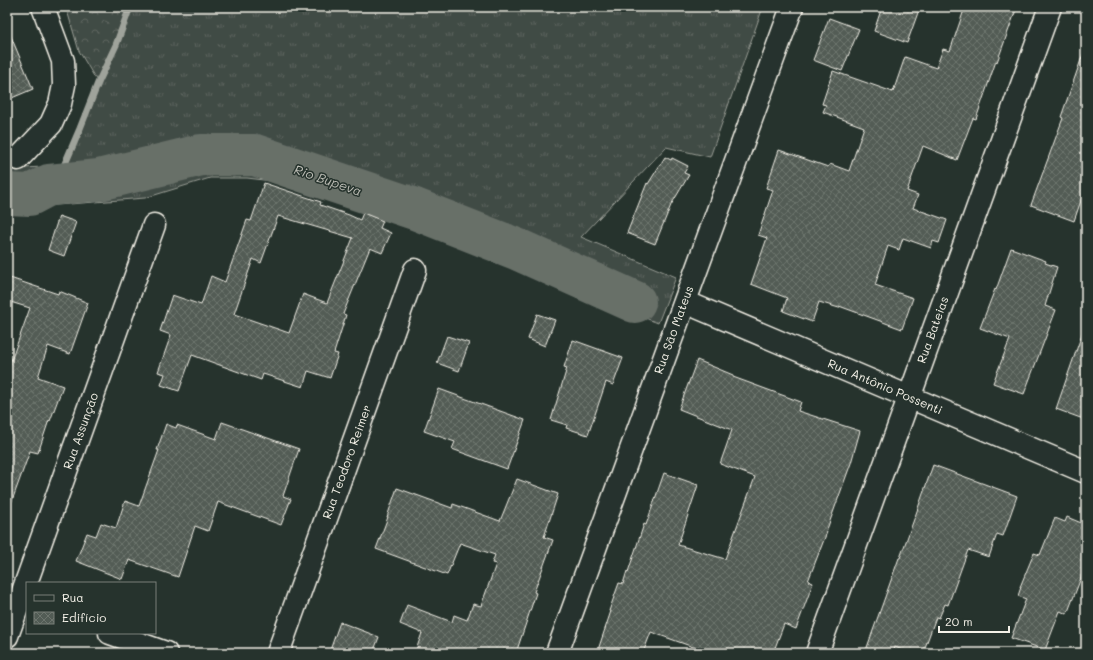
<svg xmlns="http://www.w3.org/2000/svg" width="1093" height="660" font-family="Mali,sans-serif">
<defs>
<pattern id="grass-tufts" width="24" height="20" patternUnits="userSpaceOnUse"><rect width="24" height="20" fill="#414b45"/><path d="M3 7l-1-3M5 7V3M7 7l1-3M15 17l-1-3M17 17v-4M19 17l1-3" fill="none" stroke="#5d6560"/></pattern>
<pattern id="forest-crowns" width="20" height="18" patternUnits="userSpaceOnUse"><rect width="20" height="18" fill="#414b45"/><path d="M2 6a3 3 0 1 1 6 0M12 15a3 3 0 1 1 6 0" fill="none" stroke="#5d6560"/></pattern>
<pattern id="building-cross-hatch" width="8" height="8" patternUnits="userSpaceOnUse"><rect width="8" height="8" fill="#525c55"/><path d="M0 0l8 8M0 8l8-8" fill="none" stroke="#6c746d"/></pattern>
</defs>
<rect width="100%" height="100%" fill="#26332d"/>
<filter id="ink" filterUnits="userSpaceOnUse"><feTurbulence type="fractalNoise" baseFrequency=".025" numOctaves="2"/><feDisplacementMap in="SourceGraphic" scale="8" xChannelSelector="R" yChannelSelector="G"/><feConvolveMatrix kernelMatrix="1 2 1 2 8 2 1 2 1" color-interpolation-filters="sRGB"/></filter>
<g filter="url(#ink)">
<!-- grass -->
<path fill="url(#grass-tufts)" stroke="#9a9e96" d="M130 7H763L710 157 666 147 581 237 676 277 658 323 305 185 247 178H210L145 198 7 209V162L23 168 64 166 79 131 98 83 116 45Z"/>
<!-- forest -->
<path fill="url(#forest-crowns)" stroke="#9a9e96" d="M66 7H130L116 45 98 83 79 51Z"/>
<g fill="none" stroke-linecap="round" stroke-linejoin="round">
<!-- stream -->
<path stroke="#9fa39b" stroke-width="7" d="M49 185 64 166 79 131 98 83 116 45 130 7"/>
<!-- river -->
<path stroke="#676f68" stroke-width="42" d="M7 194 30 195 49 185 99 180 201 155H255L415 209 519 250 635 302"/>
</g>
<!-- building -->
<path fill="url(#building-cross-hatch)" stroke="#f4f1e8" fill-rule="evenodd" d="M882 7H920L907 43 874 31Z
M965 7H1017L997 62 996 61 976 119 973 118 957 160 923 146 907 191 918 195 913 208 947 220 939 243 933 241 931 248 903 238 899 250 888 246 875 285 913 298 902 329 839 306V308L819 302 812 322 783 311 787 298 751 284 767 238 758 235 773 190 766 188 779 150 828 167 830 164 849 171 864 127 823 112 826 105 822 104 833 71 893 92 905 57 936 68 943 49 950 51Z
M829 18 859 29 842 71 813 60Z
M7 27 33 89 7 100Z
M1083 54H1086V186L1074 221 1031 205 1063 118 1061 117Z
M665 157 671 160 672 158 688 166 684 173 689 175 671 205 655 244 627 233 647 183 648 184Z
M264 183 321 202 320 205 349 215 360 220 363 213 383 221 380 228 391 233 382 253 370 248 343 314 346 315 334 353 338 354 330 378 308 371 303 387 263 374 261 380 192 355 179 391 161 385 165 374 158 372 171 335 160 331 172 295 201 305 211 276 225 282 247 220 251 221ZM278 216 353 238 327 303 303 294 289 333 234 314 253 259 261 263Z
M59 216 76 222 64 256 48 250Z
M1011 248 1046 261 1045 263 1057 267 1045 306 1056 310 1024 394 993 383 1010 339 980 328 995 289 996 290Z
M7 277 58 294 59 291 88 303 70 354 48 346 38 377 63 386 50 421 49 420 38 453 30 451 9 509 7 508V372L30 308 7 301Z
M537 314 555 320 545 346 528 339Z
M1083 331 1086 332V420L1056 409Z
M447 336 469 343 459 371 437 363Z
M573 340 623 358 613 385 606 382 588 435 566 428 567 425 551 420 567 368 564 367Z
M697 360 733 375V377L801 402 798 411 860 431 851 463 826 532H827L808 581 813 583 796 629 784 624 773 653H710L651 632 643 653H597L611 611H609L619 583 623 584 627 571 628 572 644 524 646 525 664 473 698 485 678 545 725 559 755 477 720 464 732 430 679 409Z
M439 389 525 420 507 469 452 449 455 442 424 431Z
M222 422 299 449 283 496 291 499 281 525 218 502 208 531 195 526 178 577 129 560 122 579 76 561 87 533 96 536 101 523 116 528 125 501 139 506 159 450H157L166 424 176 428 177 425 216 439Z
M933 465 1017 496 1003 536 997 534 989 557 968 550 948 605 945 604 939 618 936 617 923 653H910L895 647 893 653H865L899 558H900L917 511Z
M517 479 558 494 544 537 553 540 534 592 536 593 516 653H415L422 633 400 624 407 605 452 622 454 615 467 620 473 604 481 606 496 564 492 563 495 555 460 543 447 575 376 549 388 517H387L397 488 452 508 453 504 500 521Z
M1067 517 1086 525V565L1067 614 1060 611 1045 650 1011 638 1026 599 1018 596 1021 587H1020L1034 553 1040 555 1055 518 1065 522Z
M340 622 379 637 373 653H329Z"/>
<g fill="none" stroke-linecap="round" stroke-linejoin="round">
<defs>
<path id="street" d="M18 159 51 124 60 104 64 85 63 61 43 7
M685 302 1086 472
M110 633 166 653
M7 636 154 225
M278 653 415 270
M557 653 792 7
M817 653 1050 7"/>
</defs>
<!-- street casing -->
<use href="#street" stroke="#f4f1e8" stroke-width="25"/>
<!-- street -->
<use href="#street" stroke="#26332d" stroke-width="22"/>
</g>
</g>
<g text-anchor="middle" stroke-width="3" stroke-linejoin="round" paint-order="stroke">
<!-- street labels -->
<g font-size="12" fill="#f4f1e8" stroke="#26332d">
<text transform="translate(674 330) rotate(-70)" y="4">Rua São Mateus</text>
<text transform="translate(933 330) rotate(-70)" y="4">Rua Bateias</text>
<text transform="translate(885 387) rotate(23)" y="4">Rua Antônio Possenti</text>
<text transform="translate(81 431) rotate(-70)" y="4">Rua Assunção</text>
<text transform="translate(347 462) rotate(-70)" y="4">Rua Teodoro Reimer</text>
</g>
<!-- water labels -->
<g font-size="13" font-style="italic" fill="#bcbdb5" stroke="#26332d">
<text transform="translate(328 180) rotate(19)" y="5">Rio Bupeva</text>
</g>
</g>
<!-- margin -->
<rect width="1093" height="660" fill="none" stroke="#26332d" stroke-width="24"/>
<rect x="12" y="12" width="1069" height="636" fill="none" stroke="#f4f1e8" stroke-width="1.5" filter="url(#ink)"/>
<!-- legend -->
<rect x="26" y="582" width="130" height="52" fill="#26332d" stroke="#787f78"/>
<rect x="34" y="595" width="20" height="6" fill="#26332d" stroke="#787f78"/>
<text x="62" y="602" font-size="12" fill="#f4f1e8">Rua</text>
<rect x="34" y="612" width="20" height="12" fill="url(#building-cross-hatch)" stroke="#787f78"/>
<text x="62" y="622" font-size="12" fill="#f4f1e8">Edifício</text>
<!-- scale -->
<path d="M939 626v6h70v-6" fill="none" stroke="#f4f1e8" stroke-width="2"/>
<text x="945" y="626" font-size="12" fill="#f4f1e8" stroke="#26332d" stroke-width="3" paint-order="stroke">20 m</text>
</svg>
